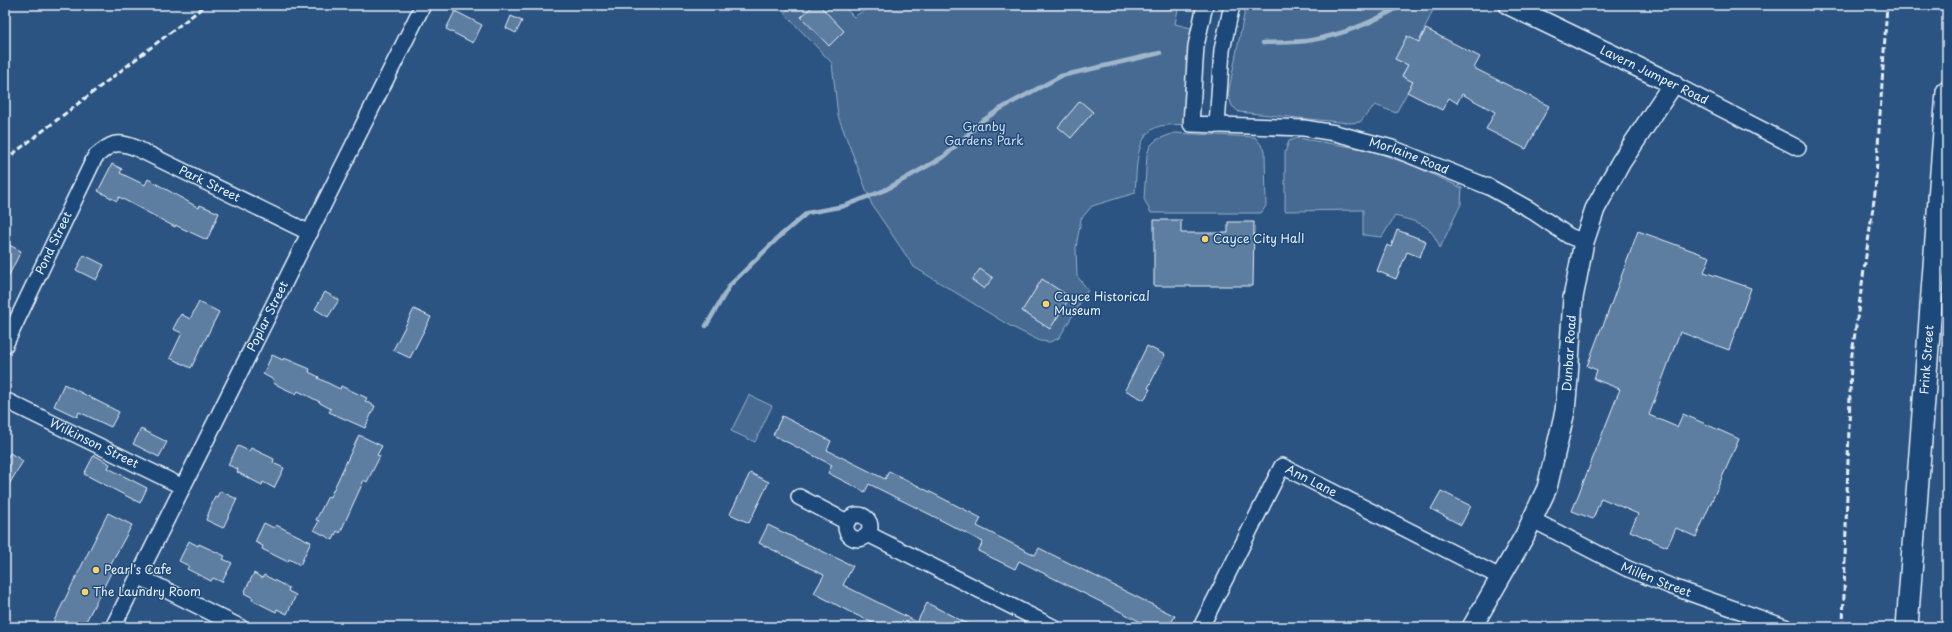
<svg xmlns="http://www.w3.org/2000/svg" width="1952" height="632" font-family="'Playpen Sans',sans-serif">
<rect width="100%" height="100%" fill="#2b5482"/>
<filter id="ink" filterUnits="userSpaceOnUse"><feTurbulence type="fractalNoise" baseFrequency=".025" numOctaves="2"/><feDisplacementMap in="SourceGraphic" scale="8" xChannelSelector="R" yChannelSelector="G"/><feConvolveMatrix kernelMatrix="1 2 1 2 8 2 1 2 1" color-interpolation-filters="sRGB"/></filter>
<g filter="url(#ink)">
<!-- green -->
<path fill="#476b93" stroke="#98aec6" d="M792 5H842L854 17 863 11 877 5H1179L1175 24 1199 30 1191 124C1181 125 1169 124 1160 126 1134 133 1137 171 1135 193L1092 206 1081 219 1076 247 1077 276 1088 290 1059 338 1050 342 1040 341 1010 326 914 267 872 205 838 116 832 63 784 13Z
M1246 5H1435L1419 42 1396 59 1408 65 1402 76 1413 82 1396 113 1375 105 1360 122 1349 123 1239 112 1232 106 1228 94Z
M1174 133 1255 137 1265 150 1266 206 1261 213H1151L1144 199 1147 155 1150 146 1156 140Z
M1297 138 1370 150 1414 166 1462 188 1461 204 1440 248C1430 223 1420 223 1395 216L1382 237 1363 235V210L1285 211V152L1289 141Z
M749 395 772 406 755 442 731 431Z"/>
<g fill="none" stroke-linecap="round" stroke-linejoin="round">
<!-- stream -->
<path stroke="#a0b6cb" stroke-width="4.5" d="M1939 5 1947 8
M1263 43C1279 42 1296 43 1312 40 1345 34 1374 22 1402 5
M706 326 730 285 780 236 807 213 844 206 885 190 945 156 982 121 1000 109 1061 76 1160 53"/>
</g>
<!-- building -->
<path fill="#5d7da1" stroke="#e8f1f8" d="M814 5H819L844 31 829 46 801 17Z
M455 11 482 25 473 43 446 29Z
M511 16 522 21 516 33 506 28Z
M1426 29 1480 57 1474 68 1549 106 1526 149 1486 129 1495 112 1462 94 1457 103 1449 98 1442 110 1407 92 1413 82 1402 76 1408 65 1395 59 1407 36 1419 42Z
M1080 101 1093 112 1071 138 1058 127Z
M112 164 122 169 120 173 145 185 148 179 199 208 200 205 219 213 207 240 175 225V227L119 197 117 201 98 191Z
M1154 220H1181V233H1228V222H1254L1253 286H1154Z
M1397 230 1426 241 1420 257 1407 252 1396 279 1377 271 1387 245 1391 247Z
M1638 231 1710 257 1704 272 1751 288 1729 350 1680 332 1649 415 1677 427 1683 414 1739 439 1696 537 1676 528 1667 547 1630 531 1638 514 1601 498 1593 519 1572 511 1620 389 1594 379 1597 370 1587 366 1602 326H1603Z
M5 243 21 251 5 283Z
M84 255 104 265 96 280 76 270Z
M980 269 993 278 984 289 972 280Z
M1042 279 1070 297 1050 329 1022 311Z
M325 292 339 300 328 317 315 309Z
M199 302 219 312 191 368 170 358 182 333 173 329 181 314 190 319Z
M414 309 431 317 410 358 393 350Z
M1147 346 1165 355 1148 388 1150 389 1144 400 1125 390Z
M272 355 283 360 284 358 310 369 309 372 319 377 318 378 340 389 341 386 367 398 365 401 375 406 365 428 329 412 331 409 320 403V402L298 391 296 394 273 383 274 380 263 374Z
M64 384 119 412 111 427 79 412 77 417 54 406Z
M782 416 831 441 827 450 885 479 889 471 981 518 977 526 1035 555 1039 548 1175 616 1169 627H1151L1019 561 1015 569 978 551 983 542 931 515 869 484 865 492 828 473 832 465 773 435Z
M141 429 167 442 159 457 133 444Z
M359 435 382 446 377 455 380 456 367 482 364 480 340 533 337 531 333 540 314 530 319 521 316 520 328 496 330 497Z
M238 446 249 451 251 448 274 459 273 463 284 468 274 488 263 482 262 485 256 482 237 472 238 469 228 465Z
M10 453 23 461 5 491V461Z
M94 455 110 464 108 468 147 488 140 503 84 474Z
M750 473 769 482 749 523 730 514Z
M220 491 237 499 223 528 206 520 215 496 217 497Z
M1441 491 1471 506 1461 525 1431 509Z
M108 513 132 525 109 567 113 569 83 627H51Z
M264 523 274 528 276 525 311 542 300 565 289 559 288 562 262 549 263 546 255 542Z
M768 525 853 566 843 585 917 622 927 603 974 627H881L848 611 814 593 824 575 759 543Z
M189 541 198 546 199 544 225 556 223 559 232 563 222 582 213 578 211 581 187 569 189 566 179 561Z
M254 573 262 578 264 575 289 588 288 591 296 595 287 614 277 609 276 612 252 600 253 598 244 593Z"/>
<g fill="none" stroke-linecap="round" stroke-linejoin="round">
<defs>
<g id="minor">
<path id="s1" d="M1205 5 1196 46 1191 124 1304 128 1335 133 1392 148 1489 187 1529 209 1569 236 1584 242"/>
<path d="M1673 84 1798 148"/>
<path d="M1217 125 1222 50 1232 5"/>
<path id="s2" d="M5 345 95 157C111 143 117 140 136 148L310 233"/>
<path id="s3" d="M5 400 183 487"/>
<path d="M799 497 847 522"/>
<circle cx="858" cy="527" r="12"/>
<path id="s4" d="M1533 520 1626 568 1670 586 1785 627"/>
<path d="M868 534 1053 627"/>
<path d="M138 576 240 627"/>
<path id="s5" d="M113 627 423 5"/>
<path id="s6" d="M1201 627 1282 466 1500 577"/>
</g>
<g id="tertiary">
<path id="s7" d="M1472 627 1525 535 1547 488 1565 411 1568 378 1573 298 1584 242 1595 209 1621 162 1673 84 1509 5"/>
</g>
<g id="secondary">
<path id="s8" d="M1907 627 1947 92"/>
</g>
</defs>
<!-- minor casing -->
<use href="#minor" stroke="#e8f1f8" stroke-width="18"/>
<!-- tertiary casing -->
<use href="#tertiary" stroke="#e8f1f8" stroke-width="22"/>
<!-- secondary casing -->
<use href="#secondary" stroke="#e8f1f8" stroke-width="24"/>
<!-- minor -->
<use href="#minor" stroke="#1f4a7a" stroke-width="15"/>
<!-- tertiary -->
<use href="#tertiary" stroke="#1f4a7a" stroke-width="19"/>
<!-- secondary -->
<use href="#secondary" stroke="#1f4a7a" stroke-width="21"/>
<!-- rail -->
<path stroke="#e8f1f8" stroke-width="3" stroke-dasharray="6 3" stroke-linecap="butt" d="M5 160 206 5
M1843 627 1851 361 1875 193 1887 5"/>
</g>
</g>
<!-- markers -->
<g fill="#ffd166" stroke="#1f4a7a" stroke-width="1.5">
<circle cx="1205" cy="239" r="4"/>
<circle cx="1046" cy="304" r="4"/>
<circle cx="96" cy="570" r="4"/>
<circle cx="85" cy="592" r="4"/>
</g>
<g text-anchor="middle" stroke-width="3" stroke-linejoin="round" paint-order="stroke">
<!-- street labels -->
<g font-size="12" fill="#e8f1f8" stroke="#1f4a7a">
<text transform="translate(1654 75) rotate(26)" y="4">Lavern Jumper Road</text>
<text dy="4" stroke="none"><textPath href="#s1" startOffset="342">Morlaine Road</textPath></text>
<text dy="4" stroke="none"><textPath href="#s2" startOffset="336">Park Street</textPath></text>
<text dy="4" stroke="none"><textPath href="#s2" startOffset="113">Pond Street</textPath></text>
<text dy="4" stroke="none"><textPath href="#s5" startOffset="347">Poplar Street</textPath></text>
<text dy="4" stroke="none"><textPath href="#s7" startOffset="295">Dunbar Road</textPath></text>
<text dy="4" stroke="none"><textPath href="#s8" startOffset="268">Frink Street</textPath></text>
<text dy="4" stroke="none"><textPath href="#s3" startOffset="99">Wilkinson Street</textPath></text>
<text dy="4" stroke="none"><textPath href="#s6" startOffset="213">Ann Lane</textPath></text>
<text dy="4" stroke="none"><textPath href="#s4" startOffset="137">Millen Street</textPath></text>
</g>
<!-- park labels -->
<g font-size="12" fill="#d0dde9" stroke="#1f4a7a">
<text x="984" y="131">Granby<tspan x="984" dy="14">Gardens Park</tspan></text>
</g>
<!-- poi labels -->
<g font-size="12" fill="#e8f1f8" stroke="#1f4a7a" text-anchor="start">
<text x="1213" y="243">Cayce City Hall</text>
<text x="1054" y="301">Cayce Historical<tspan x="1054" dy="14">Museum</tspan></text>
<text x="104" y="574">Pearl's Cafe</text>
<text x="93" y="596">The Laundry Room</text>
</g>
</g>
<!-- margin -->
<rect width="1952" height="632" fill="none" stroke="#1f4a7a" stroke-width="20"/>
<rect x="10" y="10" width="1932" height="612" fill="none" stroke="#e8f1f8" stroke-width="1.5" filter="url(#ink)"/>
</svg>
